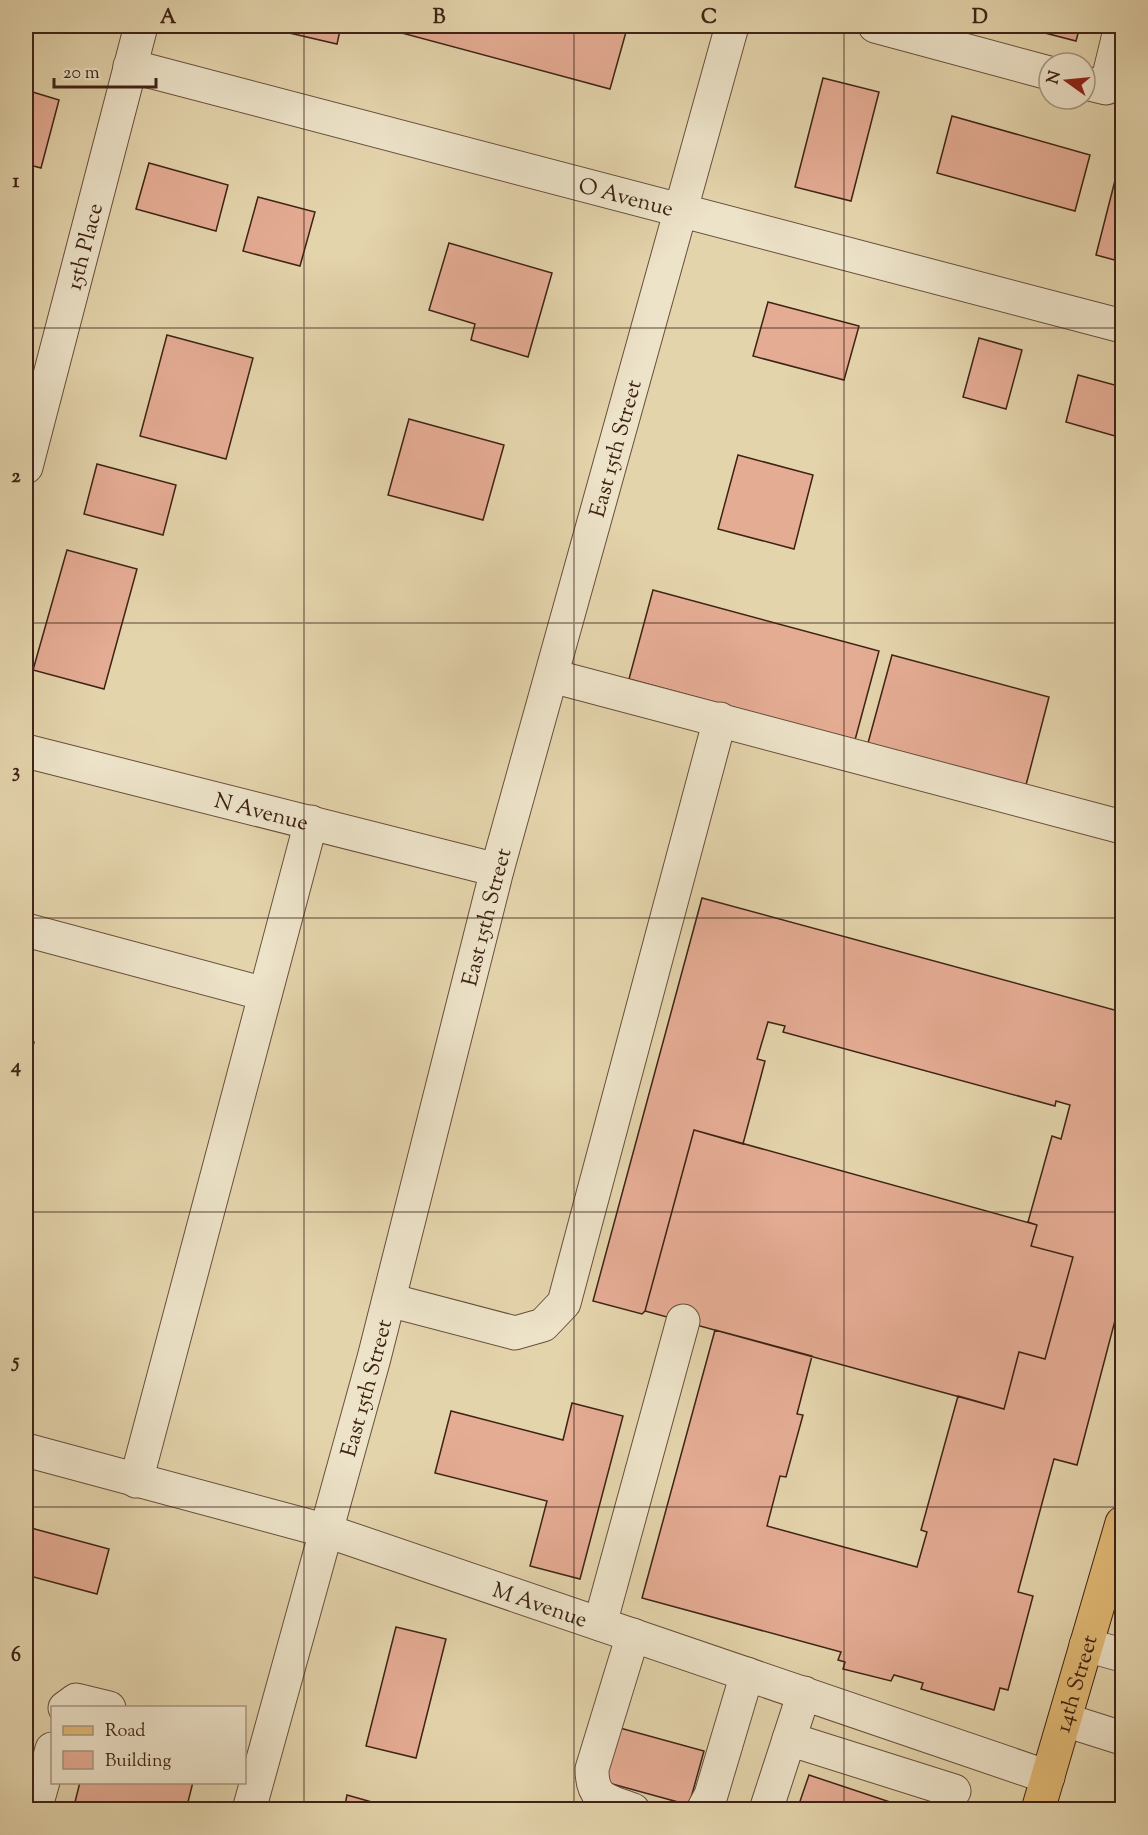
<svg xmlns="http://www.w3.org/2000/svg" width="1148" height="1835" font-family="'Sorts Mill Goudy',serif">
<rect width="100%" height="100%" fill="#e4d4ac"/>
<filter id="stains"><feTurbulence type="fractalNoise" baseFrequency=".00333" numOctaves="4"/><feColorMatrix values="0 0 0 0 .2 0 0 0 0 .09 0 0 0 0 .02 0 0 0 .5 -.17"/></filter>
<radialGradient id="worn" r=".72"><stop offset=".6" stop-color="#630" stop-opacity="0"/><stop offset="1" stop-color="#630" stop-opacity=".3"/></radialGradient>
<!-- building -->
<path fill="#e5ac94" stroke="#3e2315" stroke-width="1.5" d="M273 26H341L337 44 272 29Z
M388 26H601L626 32 610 89 387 29Z
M1018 26H1080L1076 41Z
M823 78 879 92 851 201 795 187Z
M26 90 59 100 41 168 26 164Z
M952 116 1090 155 1075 211 937 173Z
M1122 153V262L1096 255Z
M149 163 228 185 216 231 136 209Z
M258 197 315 212 300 266 243 251Z
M449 243 552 273 528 357 471 340 475 324 429 310Z
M768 302 859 326 844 380 753 356Z
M167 335 253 358 226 459 140 436Z
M979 338 1022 350 1006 409 963 397Z
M1078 375 1122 387V438L1066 422Z
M409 419 504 445 483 520 388 495Z
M738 455 813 475 794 549 718 529Z
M97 464 176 485 163 535 84 514Z
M67 550 137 569 104 689 33 670Z
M653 590 879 651 855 740 629 679Z
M892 655 1049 697 1026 785 868 743Z
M702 898 1122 1012V1294L1077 1465 1054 1459 1018 1592 1033 1596 1008 1690 1000 1688 994 1710 921 1689 923 1683 894 1675 891 1681 843 1669 845 1662 838 1660 841 1652 642 1598 715 1330 812 1356 797 1414 803 1415 786 1477 780 1476 767 1526 917 1567 927 1532 921 1530 958 1396 1004 1409 1019 1352 1045 1359 1073 1257 1031 1246 1037 1225 1028 1222 1052 1136 1061 1139 1070 1105 1056 1101 1055 1106 783 1032 785 1026 768 1022 757 1059 765 1061 743 1144 694 1130 645 1311 642 1314 593 1301Z
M26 1040 34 1042 26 1074Z
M694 1130 1037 1225 1031 1246 1073 1257 1045 1359 1019 1352 1004 1409 645 1311Z
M572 1403 623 1416 580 1579 530 1566 547 1501 435 1473 451 1411 563 1440Z
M31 1528 109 1549 97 1594 26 1575V1550Z
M396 1627 446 1639 416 1758 366 1746Z
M620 1728 704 1751 689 1805 605 1782Z
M809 1775 902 1806 901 1810H797Z
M80 1782H193L186 1810H73Z
M347 1795 400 1810H344Z"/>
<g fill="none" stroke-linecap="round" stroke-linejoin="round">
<defs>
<g id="minor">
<path d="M875 26 1049 73"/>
<path id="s1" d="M130 66 1122 326"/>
<path d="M1085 83 1106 88 1121 26"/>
<path id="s2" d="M26 467 141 26"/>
<path d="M552 676 1122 827"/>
<path id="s3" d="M26 751 497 870"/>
<path d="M26 930 265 994"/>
<path d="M389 1300 515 1333 543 1325 564 1303 720 719"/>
<path id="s4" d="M26 1450 327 1531 1048 1777"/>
<path d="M136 1481 311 822"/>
<path d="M600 1624 683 1321"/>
<path d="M633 1635 592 1769C592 1801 607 1800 633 1810"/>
<path d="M1086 1645 1122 1655"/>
<path d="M65 1708 76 1700 109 1708"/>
<path d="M1065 1720 1122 1738"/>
<path d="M789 1739 954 1791"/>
<path d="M35 1810 52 1749"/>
<path id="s5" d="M249 1810 374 1358 497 870 732 26"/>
<path d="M703 1810 711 1795 747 1674"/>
<path d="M766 1810 804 1693"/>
</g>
<g id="major">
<path id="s6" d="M1038 1810 1122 1523"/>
</g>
</defs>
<!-- minor casing -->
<use href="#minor" stroke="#684f3b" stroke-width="35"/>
<!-- major casing -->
<use href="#major" stroke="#3e2315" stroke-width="35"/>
<!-- minor -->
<use href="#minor" stroke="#ede3c9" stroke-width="33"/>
<!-- major -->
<use href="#major" stroke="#e2ba76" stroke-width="33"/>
</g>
<!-- grid -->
<path fill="none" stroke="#3e2315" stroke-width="1.5" stroke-opacity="0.55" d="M304 26V1810M574 26V1810M844 26V1810M26 328H1122M26 623H1122M26 918H1122M26 1212H1122M26 1507H1122"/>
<g text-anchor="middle" stroke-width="4.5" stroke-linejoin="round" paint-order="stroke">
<!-- street labels -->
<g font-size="22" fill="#3e2315" stroke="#ede3c9">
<text dy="8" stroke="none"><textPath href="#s1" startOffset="513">O Avenue</textPath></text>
<text dy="8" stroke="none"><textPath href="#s2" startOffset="228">15th Place</textPath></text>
<text dy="8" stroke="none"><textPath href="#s5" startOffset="1410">East 15th Street</textPath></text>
<text dy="8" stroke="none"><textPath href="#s3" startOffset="243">N Avenue</textPath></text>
<text dy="8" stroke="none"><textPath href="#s5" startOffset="924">East 15th Street</textPath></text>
<text dy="8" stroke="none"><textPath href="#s5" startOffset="438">East 15th Street</textPath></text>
<text dy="8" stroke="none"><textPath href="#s4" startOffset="537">M Avenue</textPath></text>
<text dy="8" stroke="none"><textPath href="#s6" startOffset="132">14th Street</textPath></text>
</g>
</g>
<!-- margin -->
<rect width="1148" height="1835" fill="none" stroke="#e4d4ac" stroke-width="66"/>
<!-- legend -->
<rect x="51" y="1706" width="195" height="78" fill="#ede3c9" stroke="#a79681" stroke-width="1.5"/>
<rect x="63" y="1726" width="30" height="9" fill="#e2ba76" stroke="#a79681" stroke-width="1.5"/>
<text x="105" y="1736" font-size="18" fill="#3e2315">Road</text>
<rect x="63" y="1751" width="30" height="18" fill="#e5ac94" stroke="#a79681" stroke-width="1.5"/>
<text x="105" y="1766" font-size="18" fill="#3e2315">Building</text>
<!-- north arrow -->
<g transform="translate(1067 81) rotate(285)"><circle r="28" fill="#ede3c9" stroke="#a79681" stroke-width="1.5"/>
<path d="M0-4.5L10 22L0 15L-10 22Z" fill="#8f2418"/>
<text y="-9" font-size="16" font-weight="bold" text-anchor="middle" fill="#3e2315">N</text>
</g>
<!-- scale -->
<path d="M54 78v9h102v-9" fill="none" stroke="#3e2315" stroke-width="3"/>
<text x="63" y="78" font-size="18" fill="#3e2315" stroke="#ede3c9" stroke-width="4.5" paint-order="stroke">20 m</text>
<rect x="33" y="33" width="1082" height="1769" fill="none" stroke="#3e2315" stroke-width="2"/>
<g font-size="20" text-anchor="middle" font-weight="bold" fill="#3e2315">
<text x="168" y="23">A</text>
<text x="439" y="23">B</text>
<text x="709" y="23">C</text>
<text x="980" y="23">D</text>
<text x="16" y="187">1</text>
<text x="16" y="482">2</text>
<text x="16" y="777">3</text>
<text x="16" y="1072">4</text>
<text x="16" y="1367">5</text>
<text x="16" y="1661">6</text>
</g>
<rect width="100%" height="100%" filter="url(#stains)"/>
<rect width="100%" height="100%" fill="url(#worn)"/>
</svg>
